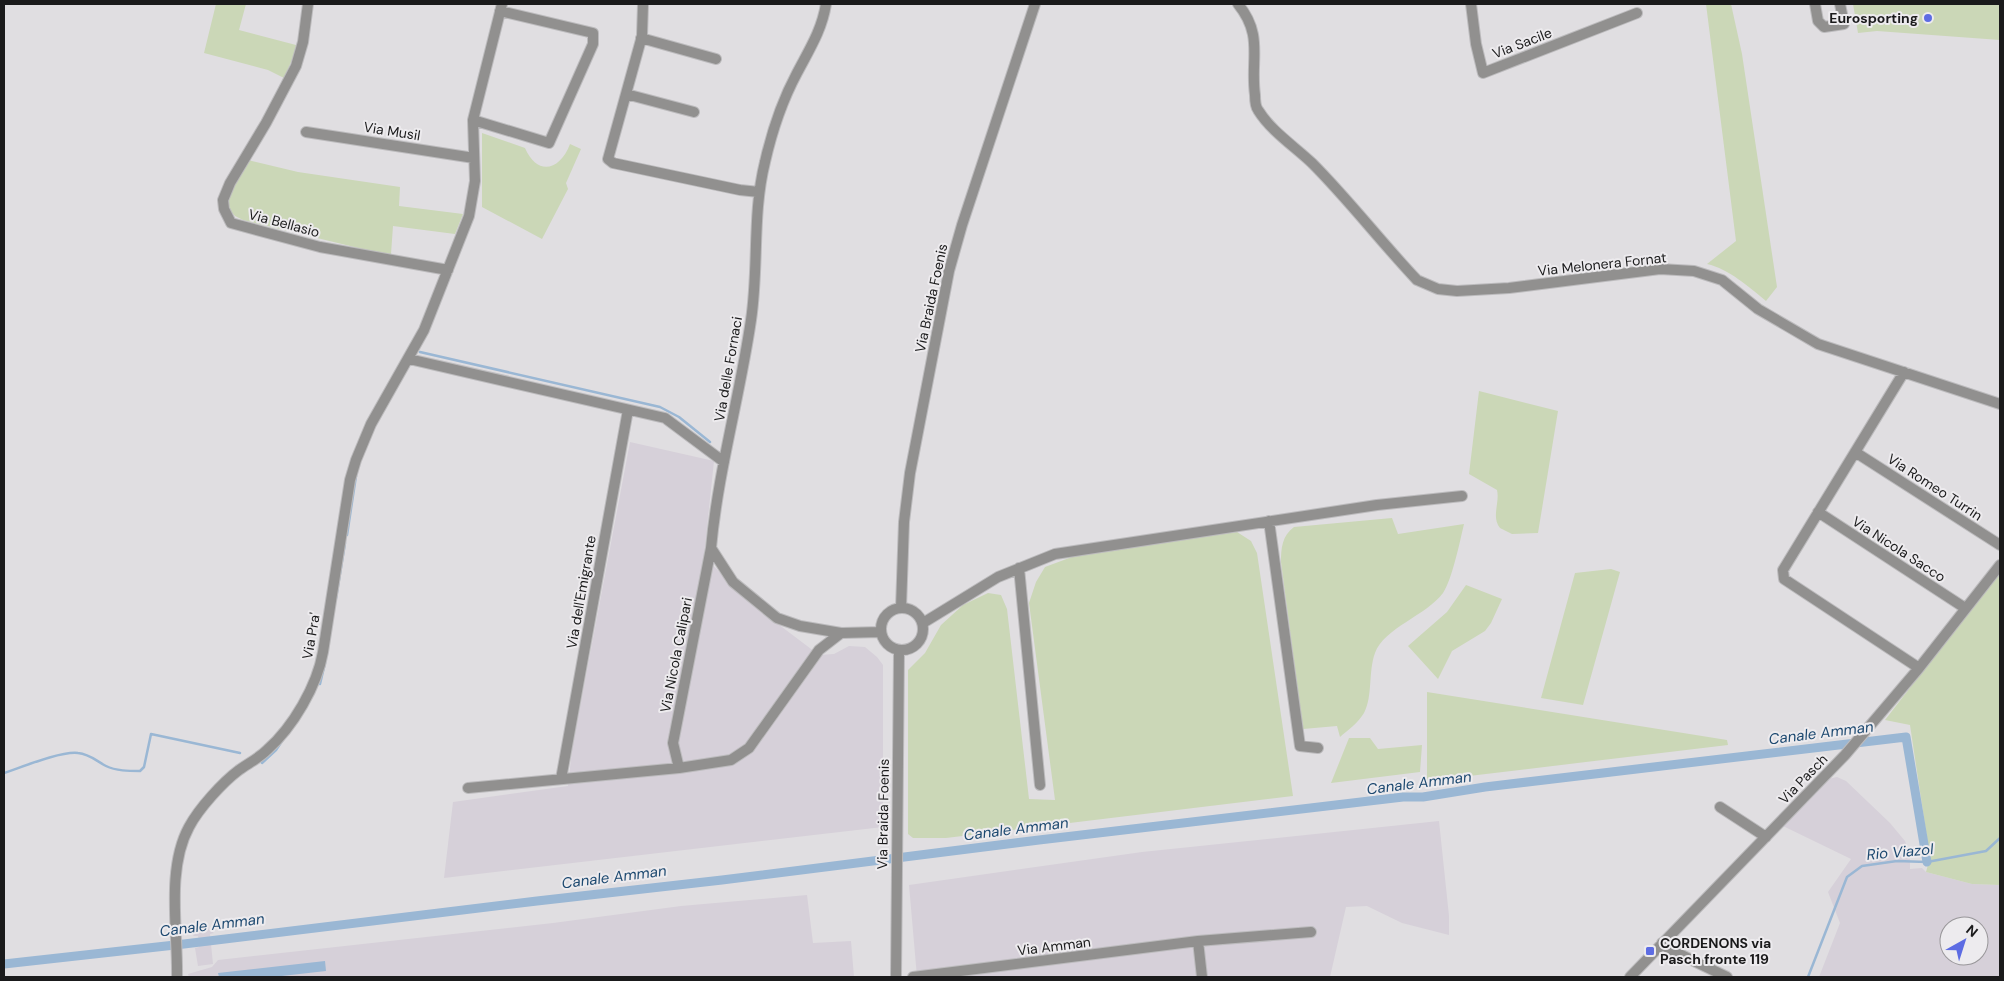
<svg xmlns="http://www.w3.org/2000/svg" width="2004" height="981" font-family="'DM Sans',sans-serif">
<rect width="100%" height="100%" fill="#e0dee1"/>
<!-- built -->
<path fill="#d6d0d9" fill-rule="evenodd" d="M630 442 714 461 704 556 732 585 782 627 819 655 834 654 849 646 865 647 877 657 883 665V827L444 878 453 802 568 786 572 750Z
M1837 777 1846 781 1890 823 1905 841 1910 856V869L1922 868 1926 872 1972 884 2000 885V977H1819L1840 923 1828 892 1851 859 1783 826 1828 779ZM1949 926H1979V956H1949Z
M1439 821 1449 916V935L1402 923 1367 906 1346 907 1330 977H917L909 885 1142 852Z
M807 895 813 943 851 941 854 977H189L188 974 212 967 218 960 553 923 681 906Z
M207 927H209V930L214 933 210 934 213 964 198 966 195 948 199 947 198 936H193L195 933 207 931Z"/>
<!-- green -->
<path fill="#cbd7b7" d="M216 4H246L239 30 296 45 294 55 284 78 268 70 204 53Z
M1706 4H1731L1742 54 1777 287 1766 301C1749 287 1729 269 1707 264L1736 241Z
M1853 4H2000V40L1877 31 1858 33Z
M482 133 525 148C537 176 560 171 570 144L581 149 566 183 568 189 542 239 482 207Z
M248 160 298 172 400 187 399 206 463 214 455 234 393 226 391 254 375 252 243 220 235 216 227 207C228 189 239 175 248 160Z
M1479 391 1558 411 1538 533 1512 534 1500 528C1491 517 1500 503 1497 490L1469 474Z
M1392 518 1398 534 1464 524C1460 541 1452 580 1443 593 1427 615 1384 628 1375 653 1368 672 1373 696 1364 713 1358 723 1348 730 1340 737L1337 726 1303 729 1281 562C1281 548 1282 536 1294 527Z
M1237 532 1251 541 1257 553 1293 796 946 838H913L908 834V670L925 653 941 625 963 605 988 593 1001 595 1007 609 1029 799 1055 800 1029 603 1036 582 1045 567 1096 548Z
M1611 569 1620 572 1583 705 1541 698 1575 573Z
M2000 572V885L1972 884 1926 872 1930 858 1910 725 1885 720Z
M1466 585 1502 599 1491 623 1485 631 1452 651 1438 679 1408 646 1447 612Z
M1427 692 1727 740 1728 745 1427 781Z
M1349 738H1370L1378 749 1422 745 1420 772 1331 783Z"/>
<!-- water -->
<path fill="#9ab7d4" d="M325 961 326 971 273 977H219L218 973Z"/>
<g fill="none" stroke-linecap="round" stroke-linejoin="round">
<!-- stream -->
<path stroke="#9ab7d4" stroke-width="2.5" d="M420 352 660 407 679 417 710 442
M347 535 356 476
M336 598 345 543
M320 684 325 663
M262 763 276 750 282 741
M4 773C22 767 61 751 78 753 90 754 96 761 106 766 116 771 129 771 140 771L144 767 151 734 240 753
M1808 977 1847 877 1862 866 1897 861 1927 862 1986 851 2000 838"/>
<!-- canal -->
<path stroke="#9ab7d4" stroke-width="9" d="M4 964 184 944 537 901 722 880 1039 840 1403 797H1423L1485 787 1906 737 1927 862"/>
<defs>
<path id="minor" d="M308 4 303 42 296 66 266 123 230 183 223 200 224 209 231 223 320 247 448 270
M643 4 642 36 608 159 613 163 740 190 759 192
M826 4C822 30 809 50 797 73 782 101 772 131 765 162 752 214 759 267 751 320 740 396 718 471 711 548L733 582 777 618 800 626 841 633 881 632
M1238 4C1264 36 1250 59 1255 95 1255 100 1255 106 1258 110 1271 131 1294 146 1312 163 1349 200 1381 242 1417 280L1438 289 1457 291 1509 288 1660 269 1694 271 1722 280 1758 309 1818 344 2000 404
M1471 4 1476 44 1483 73 1637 13
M1815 4 1818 21 1824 27 1844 24 1840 4
M641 38 716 59
M626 94 694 112
M473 120 549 143 593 44V33L500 11
M306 132 474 158
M409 359 665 418 724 462
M1904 372 1783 570 1784 579 1919 668
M1855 452 2000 545
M1818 512 1965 608
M1269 521 1300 746 1318 748
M1019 568 1040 785
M881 629a21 21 0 1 1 42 0a21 21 0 1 1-42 0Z
M901 608 904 522 910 473 949 271 962 225 1035 4
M923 623 998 577 1055 554 1377 505 1462 496
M679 768 673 743 711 548
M561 779 628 410
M468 788 679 768 731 760 749 748 819 650 841 633
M1720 807 1766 837
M1198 941 1311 932
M1662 943 1669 949 1727 977
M177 977C178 931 166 869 189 827 199 808 223 782 239 770 249 763 259 758 267 750 293 727 317 686 323 652L350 480 356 460 371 424 424 330 469 216 475 181 473 120 502 4
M896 977 899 651
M913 977 1198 941 1202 977
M1630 977 1845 755 1919 668 2000 565"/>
</defs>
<!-- minor casing -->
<use href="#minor" stroke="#bcbbbd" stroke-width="12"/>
<!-- minor -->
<use href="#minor" stroke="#91908f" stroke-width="10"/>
</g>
<!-- markers -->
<g fill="#5d6ce3" stroke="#edebee" stroke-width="2">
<circle cx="1928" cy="18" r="5"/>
<rect x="1645" y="946" width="10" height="10" rx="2.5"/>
</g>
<g text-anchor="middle" stroke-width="4" stroke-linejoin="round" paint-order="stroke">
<!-- poi labels -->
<g font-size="14" font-weight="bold" fill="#1a1a1b" stroke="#edebee" text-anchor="end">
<text x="1918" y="23">Eurosporting</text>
<text x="1660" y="948" text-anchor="start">CORDENONS via<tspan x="1660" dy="16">Pasch fronte 119</tspan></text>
</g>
<!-- street labels -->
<g font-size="14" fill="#1a1a1b" stroke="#edebee">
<text transform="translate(1522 43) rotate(-21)" y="5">Via Sacile</text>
<text transform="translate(392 131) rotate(9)" y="5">Via Musil</text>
<text transform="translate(284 223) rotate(15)" y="5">Via Bellasio</text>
<text transform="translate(1602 264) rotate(-6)" y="5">Via Melonera Fornat</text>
<text transform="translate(931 298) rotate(-78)" y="5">Via Braida Foenis</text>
<text transform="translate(728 369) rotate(-80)" y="5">Via delle Fornaci</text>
<text transform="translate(1935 487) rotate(33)" y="5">Via Romeo Turrin</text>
<text transform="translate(1899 549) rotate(33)" y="5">Via Nicola Sacco</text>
<text transform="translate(581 592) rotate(-80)" y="5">Via dell'Emigrante</text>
<text transform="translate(311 636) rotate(-80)" y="5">Via Pra'</text>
<text transform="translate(676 655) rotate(-79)" y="5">Via Nicola Calipari</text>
<text transform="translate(1803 779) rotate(-46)" y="5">Via Pasch</text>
<text transform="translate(883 814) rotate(-89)" y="5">Via Braida Foenis</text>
<text transform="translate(1054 946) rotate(-7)" y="5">Via Amman</text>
</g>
<!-- water labels -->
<g font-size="15" font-style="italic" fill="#1d4970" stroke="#edebee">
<text transform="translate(1821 733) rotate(-7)" y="5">Canale Amman</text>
<text transform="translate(1419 783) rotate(-7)" y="5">Canale Amman</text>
<text transform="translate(1016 829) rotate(-7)" y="5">Canale Amman</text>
<text transform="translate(1900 852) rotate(-5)" y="5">Rio Viazol</text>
<text transform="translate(614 877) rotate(-7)" y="5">Canale Amman</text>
<text transform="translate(212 925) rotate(-7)" y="5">Canale Amman</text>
</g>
</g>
<!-- border -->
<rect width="2004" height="981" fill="none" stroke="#1a1a1b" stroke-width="10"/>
<!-- north arrow -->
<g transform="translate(1964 941) rotate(39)"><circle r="24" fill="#edebee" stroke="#99979a"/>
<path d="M0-4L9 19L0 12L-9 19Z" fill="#5d6ce3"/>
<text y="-8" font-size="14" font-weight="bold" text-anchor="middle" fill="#1a1a1b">N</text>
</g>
</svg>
